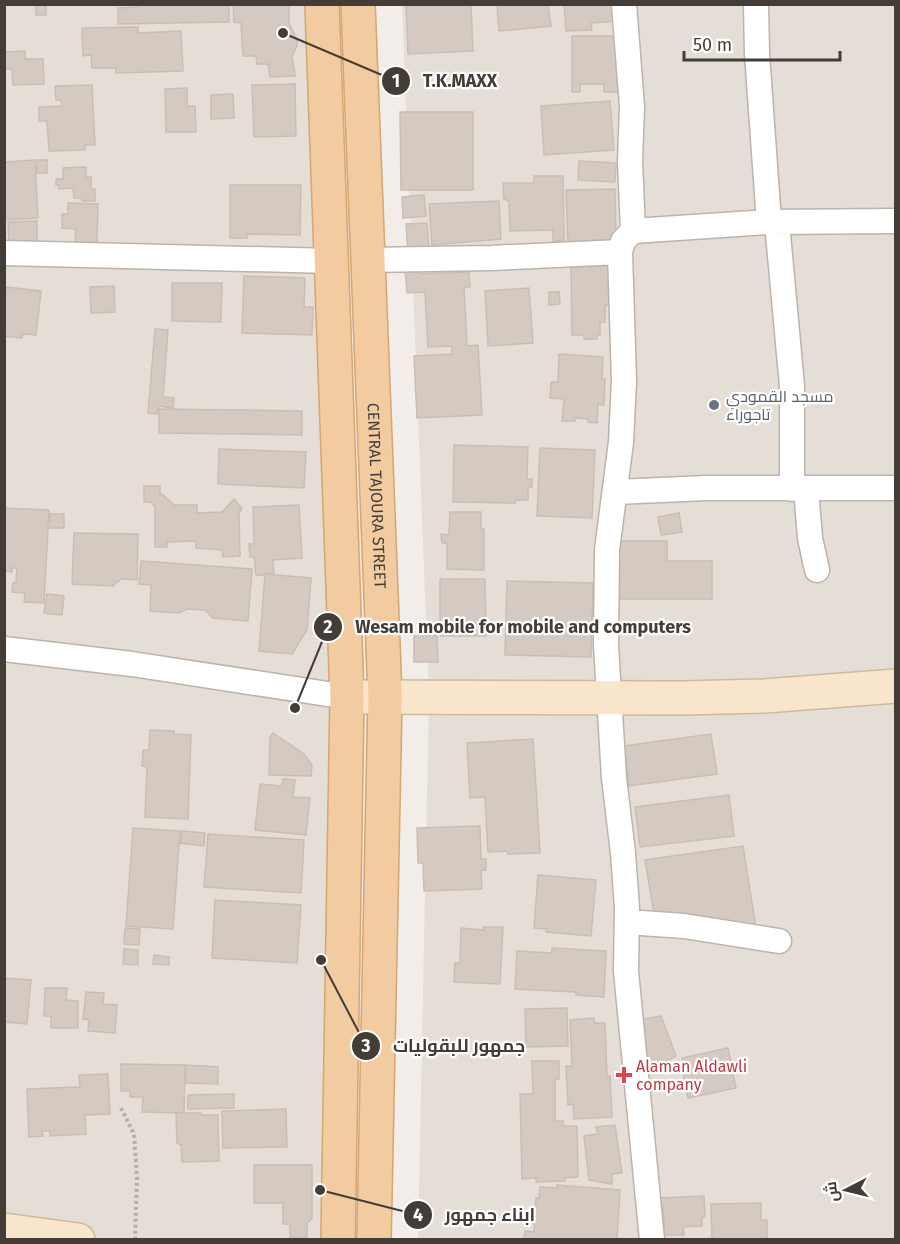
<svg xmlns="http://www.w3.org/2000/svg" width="900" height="1244" font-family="'Fira Sans',Cairo,sans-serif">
<rect width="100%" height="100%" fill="#f2ede8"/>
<!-- residential -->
<path fill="#e5ded6" d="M5 5H322L338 1239 5 1240Z
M402 5H895V1239H418L429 697Z"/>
<!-- building -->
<path fill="#d5cac1" stroke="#ccbdb3" stroke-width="1.5" d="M46 4V15H36V5H21Z
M137 4H229V22L118 24V8L137 7Z
M233 4H289V23L297 40V46L292 56 295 76 270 77 268 64H257L256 56H243L241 23 234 22Z
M406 4H471L473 51 408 54Z
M497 4H548L551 26 499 31Z
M564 4H616L617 21 591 23 592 30 566 31Z
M138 27V33L181 31 183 71 116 73V68H92L91 55 83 56 82 28Z
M572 36H622V92H604V84H580V92H572Z
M25 51V59H43L44 84 13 85 12 69H4V52Z
M295 84 296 136 254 137 252 85Z
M92 85 95 145H85V150L49 151 47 121H39V107L62 106 61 100H56L55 86Z
M187 88V106H195L196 132H166L165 89Z
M233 94 234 118 211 119V95Z
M610 101 614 150 544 155 541 106Z
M400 112H473V190H401Z
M35 160 38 218 4 220V162Z
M37 160H47V173H37Z
M579 161 616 163 615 182 578 180Z
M86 167V177H91V189H95V201H82V198H74L73 188 59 189V185H56V179H63V168Z
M534 176H563L564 240 553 241V230L510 231 509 201 504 199 503 183H534Z
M230 185H301L300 235 247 234V238H230Z
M615 189 616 243 568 244 566 190Z
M424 195 426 216 403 218 402 197Z
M499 201 501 239 432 245 429 204Z
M68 203 98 204 97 243H75L76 229 62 228V214H68Z
M37 221V245H9L8 222Z
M427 223 429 251 408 252 406 224Z
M611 263V305H605V322H600V335H597V339H584V335H572L571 264Z
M420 269 421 274 469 272 470 287H464L467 346 478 345 482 415 417 418 414 356 452 354V346L428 347 425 292 407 293 405 270Z
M244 276 305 278 304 307H313L312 335 242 333Z
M172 283H222L221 322 172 321Z
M114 286 115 312 91 313 90 287Z
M6 287 41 291 36 335 23 334 22 338 4 336Z
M529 288 533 343 488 346 485 291Z
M549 292H559L560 304 549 305Z
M155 329 168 330 163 397 174 398 173 408 158 406 157 414 148 413Z
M559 354 603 357 602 379H605L604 405 598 404 597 423 588 422V419L575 418V421H562L564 399 550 398 551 382H558Z
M159 409 302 411V435L159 433Z
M454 445 528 447 527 479H532V487H528V500H516L515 503 453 502Z
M540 448 595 450 592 518 537 516Z
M219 449 306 452 304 488 218 484Z
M144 486H160V494H162L174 505H197V513L222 512 234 499 242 508 239 514 240 556 223 557 222 550 196 548V541L167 542V547H155V507L151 502H144Z
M299 505 302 558 273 560 274 574 256 575 254 557H250L249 544H254L253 507Z
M4 508 49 510 44 603 24 602 25 593 12 592 13 583H16L17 568H12V572L4 571Z
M450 512H481V529H484V570L447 569V543H442L441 534 449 535Z
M679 513 682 532 661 535 658 517Z
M50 514H64V528H50Z
M74 533 138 534 137 580 121 579 113 586 72 584Z
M617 541H667V561H712V599H617Z
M141 561 252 569 248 621 213 618 205 610 187 609 179 613 150 611 151 585 139 584Z
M265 574 311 578 307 630 292 654 259 651Z
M440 579H485L486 636H440Z
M507 581 593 583 591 657 505 655Z
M47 594 64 596 62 615 44 613Z
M437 635 438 662H414V636Z
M150 730 174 731V734L191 735 188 819 145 817 147 767 142 766 143 750H149Z
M273 733 304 754 312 765 311 776 269 775 270 737Z
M711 734 717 774 629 786 624 746Z
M533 739 540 853 508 854 507 851 488 852 485 797 470 798 467 743Z
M283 779 295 780 293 797 310 798 306 835 255 830 260 784 282 786Z
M729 795 734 836 640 847 635 807Z
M480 826 481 859H486V870L481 871 482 889 424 891 423 863H418L417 828Z
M133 828 180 831 173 929 126 926Z
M182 831 205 833 204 846 180 843Z
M208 834 304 840 301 893 204 887Z
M743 846 756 928 655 919 645 860Z
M538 875 596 880 591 936 546 932 547 929 534 928Z
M215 900 301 905 297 963 212 958Z
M483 927H503L500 984 454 982 455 963H460L461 928 484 930Z
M125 928 140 929 139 945 124 944Z
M552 948 606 951 604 997 576 995V992L515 989 517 951 552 953Z
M124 949 138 950V965L123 964Z
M154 955 169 957V965L153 964Z
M4 978 31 980 27 1024 4 1022Z
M45 988H67L66 1000 78 1001V1028H51V1016H44Z
M86 992 104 993 103 1004 117 1005 115 1033 88 1031 89 1020 83 1019Z
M567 1008 568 1046 526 1047 525 1009Z
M661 1016 676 1056 648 1071 643 1019Z
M594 1018 595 1023H605L607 1076H610L612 1117 574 1119 573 1104 568 1105 566 1066H572L570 1020Z
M728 1048 736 1088 688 1098 683 1072 685 1071 682 1058Z
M532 1061H559V1079H555V1121H563V1126H577L578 1177 565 1178V1181L536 1182V1178L522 1179 520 1094H533Z
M121 1064 185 1065 184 1113 142 1112 143 1097H130V1091H121Z
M186 1065 218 1067V1084L185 1083Z
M108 1074 110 1114 85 1115 86 1134 50 1136V1131H42L43 1136 29 1137 27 1089 80 1087 79 1075Z
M234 1094V1108L188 1109V1095Z
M286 1109 287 1147 223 1148 222 1111Z
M176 1113H201V1115H218L219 1161 182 1162 181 1145 177 1143Z
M615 1125 622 1173 612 1174V1184L589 1180 584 1136 598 1134 596 1127Z
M254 1165H312V1219L307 1223V1237H290V1224H283V1203H254Z
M557 1185 620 1190 617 1240H524L525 1231 534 1232 536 1198H539L540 1187 557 1188Z
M704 1196 705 1217H702V1226L683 1227 684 1235H665L663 1207H660L659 1198Z
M761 1203V1220H767V1240H712L711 1204Z"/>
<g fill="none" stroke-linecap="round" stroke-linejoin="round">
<defs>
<path id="street" d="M624 4 632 107 630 161 633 231
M756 4 757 54 769 222
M777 223 792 386V489
M4 253 332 261
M368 260 491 258 620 252
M806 489 810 538 817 570
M616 492 706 488H896
M4 649 132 664 347 697
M627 922 684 926 779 941
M652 1240 626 971 627 908 623 853 614 778 606 645 607 550 621 442 624 381 620 252 623 241 633 231 769 222 896 221"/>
<path id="secondary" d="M347 697 683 698 764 696 896 686
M4 1230 78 1240"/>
<g id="primary">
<path d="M322 4 347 697 338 1240"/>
<path id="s1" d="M358 4 385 697 374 1240"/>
</g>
</defs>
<!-- street casing -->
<use href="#street" stroke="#bcb3ab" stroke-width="27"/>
<!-- secondary casing -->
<use href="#secondary" stroke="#cfb99e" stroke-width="36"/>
<!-- primary casing -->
<use href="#primary" stroke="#d5a572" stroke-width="36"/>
<!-- path -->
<path stroke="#bcac9e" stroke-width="4" stroke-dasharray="3 3" stroke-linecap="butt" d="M121 1108 134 1134 137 1177 135 1240"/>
<!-- street -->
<use href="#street" stroke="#fff" stroke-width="24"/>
<!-- secondary -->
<use href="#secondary" stroke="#f8e5cb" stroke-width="33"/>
<!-- primary -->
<use href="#primary" stroke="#f2cba0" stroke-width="33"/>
</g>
<!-- markers -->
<circle fill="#6b7280" stroke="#fff" stroke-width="2" cx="714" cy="405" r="6"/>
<path fill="#e0444e" stroke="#fff" stroke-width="2" d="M621 1066h6v6h6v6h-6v6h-6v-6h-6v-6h6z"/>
<g text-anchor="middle" stroke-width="4.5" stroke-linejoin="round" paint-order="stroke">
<!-- worship labels -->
<g font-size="16" fill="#5b616d" stroke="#fff" text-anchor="start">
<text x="726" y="402">مسجد القمودي<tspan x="726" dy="18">تاجوراء</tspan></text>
</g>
<!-- street labels -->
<g font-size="16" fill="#443d37" stroke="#fff">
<text dy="6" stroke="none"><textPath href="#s1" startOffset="492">CENTRAL TAJOURA STREET</textPath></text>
</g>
<!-- health labels -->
<g font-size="16" fill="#be3a42" stroke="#fff" text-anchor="start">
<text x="636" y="1072">Alaman Aldawli<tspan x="636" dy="18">company</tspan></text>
</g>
</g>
<!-- callouts -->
<path fill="none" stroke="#443d37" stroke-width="2" d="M283 33L396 81M295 708L328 627M321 960L366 1046M320 1190L418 1215"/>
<g fill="#443d37" stroke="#fff" stroke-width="2">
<circle cx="283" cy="33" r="6"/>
<circle cx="295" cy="708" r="6"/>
<circle cx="321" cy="960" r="6"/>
<circle cx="320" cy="1190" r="6"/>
<circle cx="396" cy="81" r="15"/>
<circle cx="328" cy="627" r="15"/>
<circle cx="366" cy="1046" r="15"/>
<circle cx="418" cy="1215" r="15"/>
</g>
<g font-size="18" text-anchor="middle" font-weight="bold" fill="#fff">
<text x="396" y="87">1</text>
<text x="328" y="633">2</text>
<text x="366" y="1052">3</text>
<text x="418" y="1221">4</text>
</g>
<g font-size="18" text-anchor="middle" font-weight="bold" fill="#443d37" stroke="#fff" stroke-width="4.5" stroke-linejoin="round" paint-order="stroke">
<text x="460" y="87">T.K.MAXX</text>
<text x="523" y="633">Wesam mobile for mobile and computers</text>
<text x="459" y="1052">جمهور للبقوليات</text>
<text x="490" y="1221">ابناء جمهور</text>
</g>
<!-- border -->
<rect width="900" height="1244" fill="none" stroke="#443d37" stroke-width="12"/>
<!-- north arrow -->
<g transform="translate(846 1190) rotate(263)" stroke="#ffffff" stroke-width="4.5" paint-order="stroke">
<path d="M0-4.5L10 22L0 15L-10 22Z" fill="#443d37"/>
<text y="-9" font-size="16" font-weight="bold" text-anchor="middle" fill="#443d37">ش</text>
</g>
<!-- scale -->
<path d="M684 51v9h156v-9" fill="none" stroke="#443d37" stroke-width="3"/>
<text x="693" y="51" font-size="18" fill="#443d37" stroke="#ffffff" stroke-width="4.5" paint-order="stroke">50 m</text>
</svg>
